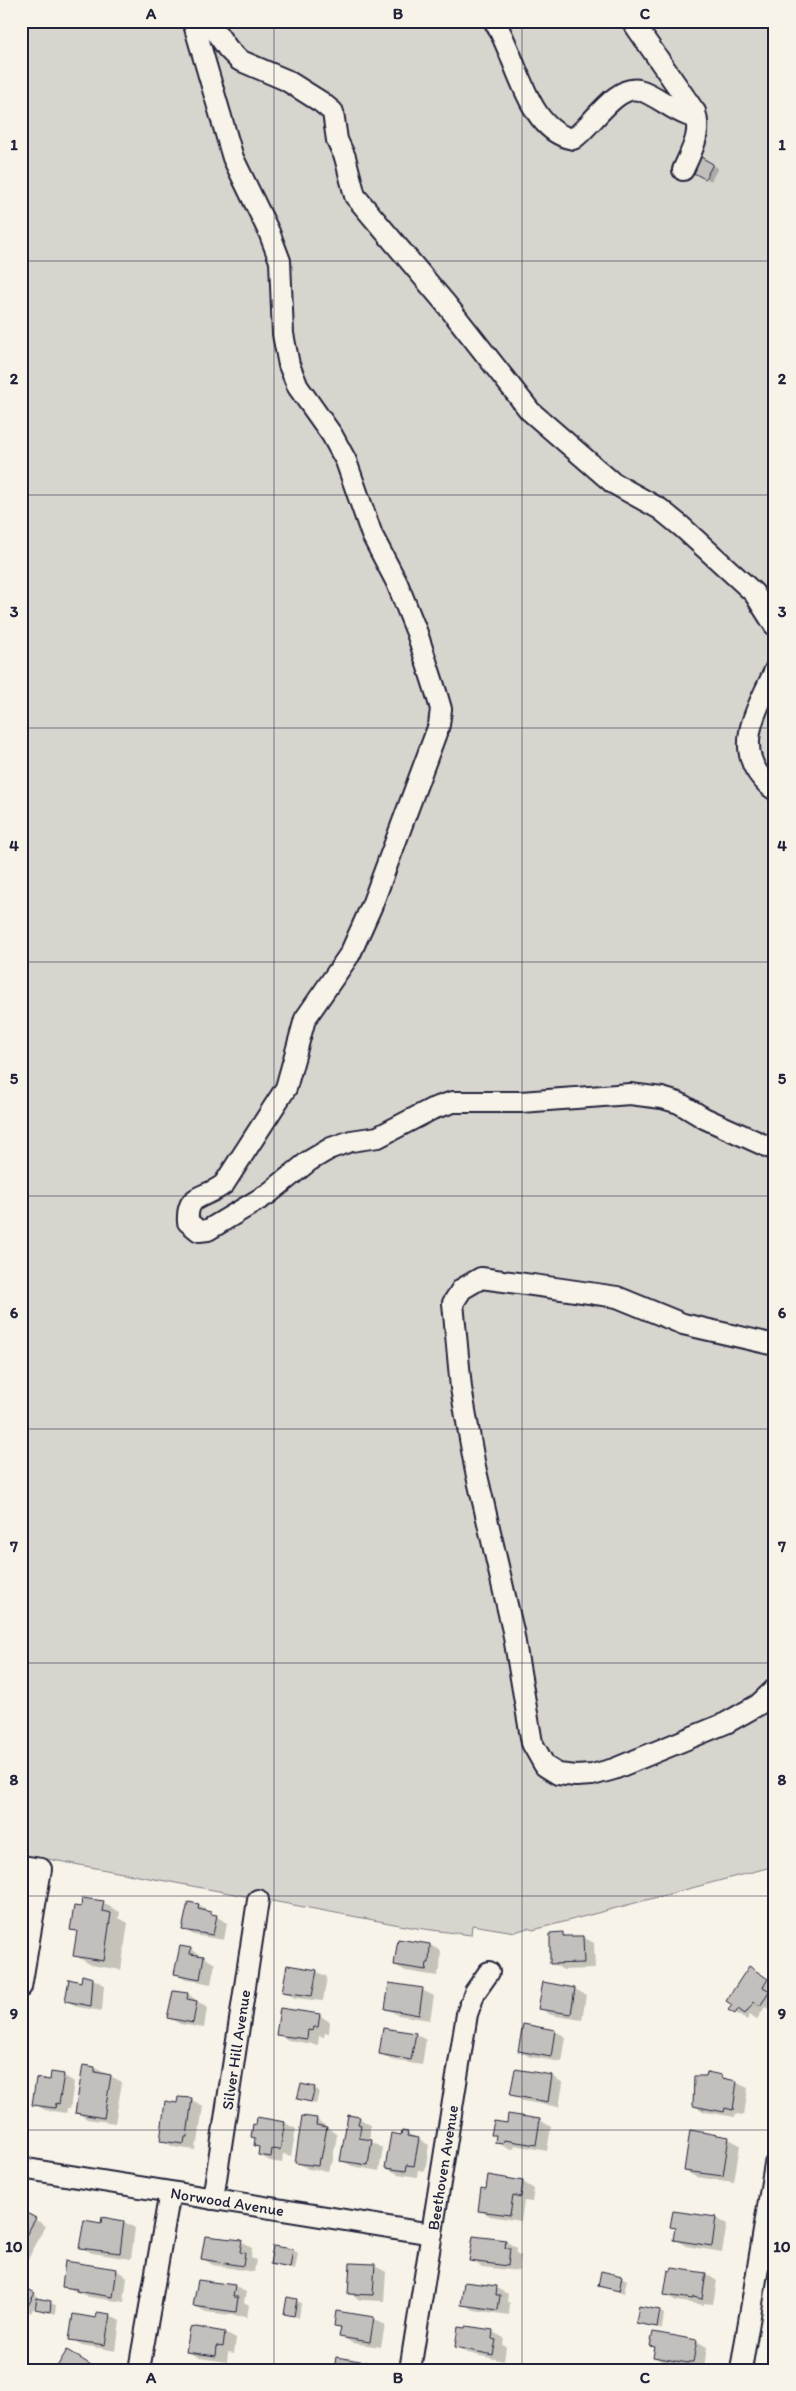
<svg xmlns="http://www.w3.org/2000/svg" width="796" height="2391" font-family="Itim,sans-serif">
<rect width="100%" height="100%" fill="#f7f3e8"/>
<filter id="ink" filterUnits="userSpaceOnUse"><feTurbulence type="fractalNoise" baseFrequency=".02" numOctaves="2"/><feDisplacementMap in="SourceGraphic" scale="10" xChannelSelector="R" yChannelSelector="G"/><feConvolveMatrix kernelMatrix="1 2 1 2 8 2 1 2 1" color-interpolation-filters="sRGB"/></filter>
<g filter="url(#ink)">
<!-- green -->
<path fill="#d8d5cf" stroke="#7d7c85" d="M21 21H775V1866L533 1930 528 1928 515 1932 472 1925 471 1935 416 1928 21 1854Z"/>
<!-- shadow -->
<path fill="#0003" d="M699 157 718 168 711 181 692 170Z
M103 1903 120 1912 119 1918 128 1923 121 1970 91 1965 74 1955 78 1933 72 1929 82 1909Z
M198 1905 227 1923 224 1940 194 1935 183 1929Z
M562 1934 569 1937H583L594 1943 595 1969 563 1970 552 1963Z
M430 1945 441 1951 440 1969 437 1976 406 1971 395 1965Z
M181 1947 191 1949 215 1964 211 1984 186 1979 175 1973Z
M749 1967 775 1983V2007L772 2011 765 2007 757 2019 750 2015 747 2020 730 2009Z
M316 1971 327 1977 323 2001 295 1998 284 1992Z
M93 1979 104 1985 102 2011 78 2007 67 2001 82 1983Z
M575 1989 586 1995 582 2020 551 2015 540 2008Z
M422 1990 434 1996 430 2020 398 2015 387 2009Z
M188 1994 207 2008 204 2028 180 2024 169 2018Z
M319 2015 330 2022 329 2033H325L324 2037 319 2036 318 2045 288 2040 277 2034Z
M555 2031 566 2037 562 2062 530 2057 519 2051Z
M415 2034 426 2040 422 2065 391 2060 380 2053Z
M84 2067 95 2068 122 2082 115 2123 87 2119 76 2112Z
M63 2075 74 2082 70 2109H67L66 2113 45 2110 34 2104 51 2082Z
M552 2076 563 2083 559 2107 523 2101 512 2095Z
M722 2076 748 2088 744 2115 736 2114 735 2117 705 2112 694 2106Z
M314 2088 319 2091 316 2104 299 2098Z
M192 2100 203 2106 198 2143 196 2142 195 2150 173 2147 162 2140 178 2104Z
M359 2118 370 2125V2141L383 2148 379 2171 352 2166 341 2160Z
M316 2119 337 2135 332 2164H330L328 2171 308 2169 297 2162Z
M540 2120 551 2127 547 2151 515 2145 514 2149 507 2148 496 2142 497 2136 493 2134 508 2125Z
M285 2123 296 2129 291 2156 283 2154 282 2163 270 2161 259 2155 260 2148 255 2145Z
M691 2132 729 2139 740 2145 734 2182 696 2177 685 2171Z
M407 2133 429 2145 425 2171 418 2170 417 2177 398 2174 387 2168 402 2136Z
M523 2182 534 2189 532 2202 524 2201 521 2221 490 2216 479 2210 488 2190Z
M21 2211 46 2226 28 2259 21 2255Z
M716 2218 727 2224 722 2252 686 2246 674 2239 676 2229 671 2227Z
M103 2219 124 2222 135 2228 131 2259 92 2253 81 2247 102 2224Z
M505 2241 517 2248 516 2253 521 2256 519 2271 482 2267 471 2260Z
M241 2242 252 2248 251 2258 256 2260 254 2272 213 2265 202 2258Z
M293 2250 298 2253 295 2270 271 2264Z
M351 2264 375 2266 386 2272 384 2301 360 2300 349 2293Z
M116 2270 127 2277 124 2302 89 2297 63 2286Z
M706 2274 717 2281 713 2304 704 2303V2305L676 2301 665 2294Z
M621 2277 627 2280 624 2293 599 2285Z
M234 2286 246 2292 244 2302 249 2305 247 2317 206 2312 195 2306Z
M21 2287 39 2297 38 2300 56 2305 55 2314 36 2308 37 2301 31 2313 21 2308Z
M496 2288 508 2294 507 2301 510 2303 509 2315 474 2310 463 2304Z
M296 2300 301 2303 299 2318 286 2313Z
M659 2311 664 2314 662 2329 637 2323Z
M109 2315 120 2321 116 2351 82 2345 71 2339 97 2319Z
M374 2319 385 2325 381 2347 352 2343 341 2336 342 2329 335 2325Z
M467 2327 493 2332 504 2338 503 2345 506 2347 504 2361 468 2353 457 2347Z
M225 2333 236 2339 234 2353 228 2352 227 2362 199 2358 188 2351Z
M696 2341 707 2347 704 2368 699 2367V2369L665 2363 654 2357 656 2348 652 2346Z
M366 2364 376 2370H335Z"/>
<!-- building -->
<path fill="#c2bfbd" stroke="#22223b" d="M699 156 713 164 705 179 690 171Z
M82 1898 104 1901 102 1911 111 1913 104 1961 73 1956 77 1931 70 1930 74 1906 81 1907Z
M188 1902 199 1904 198 1909 211 1912V1914L217 1915 213 1935 182 1930Z
M563 1932V1936H583L584 1963 550 1964V1933Z
M398 1939 430 1944 429 1963H427L426 1970 394 1965Z
M180 1946 191 1948 190 1954 204 1956 200 1979 174 1974Z
M287 1965 317 1970 312 1996 282 1992Z
M749 1966 768 1979 763 1987 770 1991 760 2006 754 2002 745 2014 738 2009 735 2014 728 2010 732 2005 726 2001Z
M82 1975 93 1978 91 2006 65 2001 69 1979 81 1982Z
M543 1982 575 1988 571 2014 538 2009Z
M389 1983 423 1988 419 2015 385 2009Z
M173 1991 188 1993 187 1999 197 2001 193 2023 167 2018Z
M280 2008 320 2014 318 2027H314L313 2031 308 2030 307 2039 276 2035Z
M523 2024 555 2030 551 2057 518 2051Z
M383 2028 416 2033 411 2060 379 2054Z
M83 2065 95 2067V2072L111 2075 104 2118 75 2113Z
M515 2069 552 2075 548 2102 510 2095Z
M51 2072 64 2074 59 2104 56 2103 55 2108 32 2105 36 2078 50 2080Z
M707 2072 722 2075V2078L737 2081 733 2110 725 2108 724 2112 693 2106 694 2076H706Z
M301 2084 315 2087 311 2102 297 2099Z
M178 2097 192 2098 187 2137H185L184 2144 160 2141 165 2101 177 2103Z
M508 2114 540 2119 536 2145 504 2140 503 2144 495 2143 496 2135H491L494 2121 507 2123Z
M348 2115 360 2117 358 2124 361 2125 359 2138 372 2140 368 2165 340 2161Z
M302 2116 317 2118 316 2125 327 2127 321 2159 319 2158 318 2166 295 2163Z
M257 2117 285 2122 280 2150 272 2149 271 2157 258 2155 259 2147 254 2146 255 2138 251 2137 253 2124 256 2125Z
M690 2130 729 2137 723 2176 684 2171Z
M402 2131 408 2132 407 2136 419 2138 414 2166 407 2165 406 2171 385 2168 391 2133 401 2135Z
M488 2175 523 2181 521 2197 513 2195 510 2215 478 2211 481 2188 486 2189Z
M21 2210 36 2218 21 2244Z
M673 2211 716 2217 712 2246 673 2240 675 2228 670 2227Z
M102 2217 124 2221 120 2253 79 2248 84 2220 101 2223Z
M205 2236 242 2240 240 2252 245 2253 243 2266 201 2259Z
M473 2236 506 2240 505 2248H510L508 2266 469 2261Z
M273 2246 293 2249 290 2268 270 2264Z
M65 2261 117 2269 113 2297 76 2291 77 2289 62 2287Z
M350 2263 375 2264 373 2295 348 2294Z
M672 2268 706 2273 702 2299 693 2297V2299L664 2295 668 2270 671 2271Z
M601 2271 622 2276 619 2291 598 2286Z
M198 2280 235 2285 233 2297H238L236 2312 193 2306Z
M464 2282 497 2286 496 2295H500L498 2310 461 2305Z
M21 2285 35 2293 25 2311 21 2309Z
M287 2297 297 2299 294 2316 284 2314Z
M37 2298 51 2301 50 2312 35 2309Z
M639 2306 660 2310 657 2327 636 2323Z
M336 2311 374 2317 370 2342 339 2337 341 2327 334 2326Z
M97 2312 110 2314 105 2345 69 2340 73 2314 96 2318Z
M466 2326 493 2330 492 2339 496 2340 493 2355 455 2347 458 2327 465 2328Z
M196 2327 225 2332 223 2347 217 2346 216 2356 186 2352 190 2328Z
M653 2332 697 2340 693 2362H688V2363L653 2357 655 2347 650 2346Z
M67 2350 96 2368V2370H55Z
M336 2357 366 2362 365 2370H334Z"/>
<g fill="none" stroke-linecap="round" stroke-linejoin="round">
<defs>
<g id="minor">
<path d="M193 21 233 158 269 232 280 261 283 334 289 365 298 387 332 435 346 461 372 535 397 583 417 633 436 692 441 709 439 725 372 905 350 954 305 1019 286 1088 224 1184C204 1200 186 1192 188 1222L199 1231 208 1230 268 1194 309 1161 331 1148 351 1141 378 1137 432 1109 453 1102H521L630 1094 662 1098 679 1103 704 1118 775 1150"/>
<path d="M208 21 228 49 239 60 286 80 321 102 333 112 337 140 345 157 355 196 446 304 530 411 613 483 660 509 682 527 754 593 775 626"/>
<path d="M494 21C517 55 526 131 573 139 591 127 616 84 639 90 655 94 670 109 687 115L695 112"/>
<path d="M632 21 695 112C702 133 692 150 683 170"/>
<path d="M775 670C761 702 735 740 758 773 763 780 768 786 775 790"/>
<path d="M775 1345 683 1324 617 1297 562 1289 481 1278 462 1289 453 1303 461 1388 475 1467 513 1631 532 1743 545 1766 558 1774 576 1776 592 1775 614 1769 726 1723 758 1705 775 1689"/>
<path d="M21 1866 41 1869 21 1987"/>
<path id="s1" d="M21 2168 432 2234"/>
<path id="s2" d="M213 2199 258 1900"/>
<path d="M139 2370 170 2192"/>
<path id="s3" d="M410 2370 467 2014 475 1992 489 1972"/>
<path d="M741 2370 775 2164"/>
</g>
</defs>
<!-- minor casing -->
<use href="#minor" stroke="#22223b" stroke-width="24"/>
<!-- minor -->
<use href="#minor" stroke="#f7f3e8" stroke-width="20"/>
</g>
</g>
<!-- grid -->
<path fill="none" stroke="#22223b" stroke-width="1" stroke-opacity="0.55" d="M274 21V2370M522 21V2370M21 261H775M21 495H775M21 728H775M21 962H775M21 1196H775M21 1429H775M21 1663H775M21 1896H775M21 2130H775"/>
<g text-anchor="middle" stroke-width="5" stroke-linejoin="round" paint-order="stroke">
<!-- street labels -->
<g font-size="16" fill="#22223b" stroke="#f7f3e8">
<text dy="6" stroke="none"><textPath href="#s2" startOffset="151">Silver Hill Avenue</textPath></text>
<text dy="6" stroke="none"><textPath href="#s3" startOffset="205">Beethoven Avenue</textPath></text>
<text dy="6" stroke="none"><textPath href="#s1" startOffset="209">Norwood Avenue</textPath></text>
</g>
</g>
<!-- margin -->
<rect width="796" height="2391" fill="none" stroke="#f7f3e8" stroke-width="55"/>
<rect x="28" y="28" width="740" height="2336" fill="none" stroke="#22223b" stroke-width="2"/>
<g font-size="16" text-anchor="middle" font-weight="bold" fill="#22223b">
<text x="151" y="19">A</text>
<text x="398" y="19">B</text>
<text x="645" y="19">C</text>
<text x="14" y="150">1</text>
<text x="782" y="150">1</text>
<text x="14" y="384">2</text>
<text x="782" y="384">2</text>
<text x="14" y="617">3</text>
<text x="782" y="617">3</text>
<text x="14" y="851">4</text>
<text x="782" y="851">4</text>
<text x="14" y="1084">5</text>
<text x="782" y="1084">5</text>
<text x="14" y="1318">6</text>
<text x="782" y="1318">6</text>
<text x="14" y="1552">7</text>
<text x="782" y="1552">7</text>
<text x="14" y="1785">8</text>
<text x="782" y="1785">8</text>
<text x="14" y="2019">9</text>
<text x="782" y="2019">9</text>
<text x="14" y="2252">10</text>
<text x="782" y="2252">10</text>
<text x="151" y="2383">A</text>
<text x="398" y="2383">B</text>
<text x="645" y="2383">C</text>
</g>
</svg>
